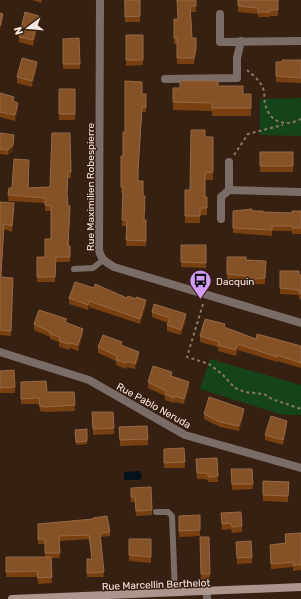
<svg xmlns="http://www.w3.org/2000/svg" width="301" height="599" font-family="Rubik,sans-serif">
<rect width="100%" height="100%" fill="#362012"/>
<!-- green -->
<path fill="#164419" d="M301 98V136L260 135V99Z
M210 359 301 385V415H283L200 389Z"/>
<!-- water -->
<path fill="#041219" d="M140 471 142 477 139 480H124V472Z"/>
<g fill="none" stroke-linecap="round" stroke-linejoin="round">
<!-- path -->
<path stroke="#8a776b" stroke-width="2" stroke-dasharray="3 3" stroke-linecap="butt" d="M247 70C252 74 259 80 262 86 265 91 264 99 265 104 270 123 285 127 301 119
M234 155 248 134 283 125
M203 304 187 357 209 364 222 374 235 388 245 392 264 394 272 399 301 409"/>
<!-- service -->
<path stroke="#7a6d68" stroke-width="6" d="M74 269 93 268 103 260
M156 512H168L172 516 175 593"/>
<!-- minor -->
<path stroke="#7a6d68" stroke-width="8" d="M100 0 99 250C101 260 106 262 114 267L301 323
M220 14V42L301 41
M165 79 237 78V58L241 41
M229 190V162
M221 219V197L229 190 301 192
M0 352 89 380 185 435 301 468
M207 599V592"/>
<!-- secondary -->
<path stroke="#ab968d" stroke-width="8" d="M12 599 301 587"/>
</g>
<!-- wall -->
<path fill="#784011" d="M32 0H42L41 3Z
M124 0H140V22H125Z
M196 0V12H191L192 38H196V55H195L194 64H177V44H174V24L178 19Z
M238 0H278V16H270V17H258V14L238 12Z
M39 22 33 46 19 42V37Z
M126 35H143V65L126 66Z
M79 38 80 69H63V39Z
M301 60V83L276 82V62Z
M37 67 32 87 17 83V77Z
M218 86 243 94H251V116H212V111L173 110V88Z
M59 89H75V120H59Z
M0 93 14 102 18 108 15 121 0 117Z
M142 94H146V112H142L138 181 143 196 144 220H146V246H126L127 226H122L123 193H121V156H123L125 132Z
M0 133 14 140 13 150 8 155 0 154Z
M70 133 71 178H68L67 196 69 246H70V262H56L55 282H37V257H45L51 239V211H45V203L8 201 9 188 50 187Z
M205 137H213V180H205V197H207V215H200V223H185V190H190Z
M260 152H293V172H260Z
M0 202 14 209 12 232 4 229 1 277 13 278 11 336 0 335Z
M233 211H252L263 212 292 213 301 211V234H292V231H272V236L233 233Z
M181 245H206V268L181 267Z
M227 257 246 260 266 261 265 284 246 285V282L227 280Z
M280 271 301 275V299H299V295L280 294Z
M69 298 146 306 140 324 89 307 88 310 69 304Z
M152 312 186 320 181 335 167 331V325L168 323 152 317Z
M67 323 83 334 78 351 70 348 69 350 59 347V342L50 339V337L34 330V324Z
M225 328 256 339 301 346V368L277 361V362L238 350 236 356 218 351V347L200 342V336Z
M122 345 139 357 135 369 127 367 126 369 116 365V361L98 353V347Z
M0 371 15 387V393H0Z
M172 377 189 388 184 404 175 402 174 403 165 400V396L148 388V382Z
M21 382 47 392H74L75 411 45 412 40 411 39 404H21Z
M92 412H113L114 434 93 435Z
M204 414 244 415 239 431 220 427 204 419Z
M147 426 148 445 120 446 119 427Z
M287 426 283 445 265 440V435Z
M87 429V444L76 445 75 430Z
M184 448 185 468H164V449Z
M217 458 218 482H208V480L204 479H197L196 459Z
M231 469H252L253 489 232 490Z
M263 481 289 482 288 502 263 501Z
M131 488 152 510V515L136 516 135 502H131Z
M221 513 242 526V532L232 533 231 529 222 530Z
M200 515V536L179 537V516Z
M38 524 110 532V536L100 537 104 577H87V559H92L89 539 59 541 60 558H51L52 583 38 584 37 577H6V557H45V544H38Z
M301 533V570L293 571V567L271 569 270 545 285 543V534Z
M200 537H209L210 579 201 580Z
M129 539H151V563L129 561Z
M236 542 252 557V563L237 564Z"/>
<!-- shaded-wall -->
<path fill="#582b08" d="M3 14V20L0 31V26Z
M39 16V22L33 46V40Z
M37 62V67L32 87V81Z
M18 103V108L15 121V115Z
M14 135 13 150 8 155V150Z
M4 224V229L1 280V274Z
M146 300V306L140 324V319Z
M89 301V307L88 310V305Z
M186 314V320L181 335V330Z
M83 329V334L78 351V345Z
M238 344V350L236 356V350Z
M139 352V357L135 369V364Z
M189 382V388L184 404V399Z
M244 409V415L239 431V426Z
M287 421V426L283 445V440Z"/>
<!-- building -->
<path fill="#855227" stroke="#976944" d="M125 0H140V16L125 17Z
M177 0H196V6H190L192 38H196V50H195L194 58H177V38H174V19H178Z
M238 0H278V10H270V12H258V8L238 6Z
M25 12 39 16 33 40 19 37Z
M0 13 3 14 0 26Z
M126 35H143V60H126Z
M79 38 80 64H63V39Z
M22 58 37 62 32 81 17 77Z
M282 60H301V78L276 76V62H282Z
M125 81 142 82V94H146V107H142L138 169V181H143V196H145L144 220H146V241L126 240 127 220H122L123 187H121V156H123V132H125Z
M180 81H218V86H243V94H251V108H212V103L173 102V88H180Z
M59 89H75V114H59Z
M0 93 14 97 13 101 18 103 15 115 0 112Z
M191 130H205V137H213V172L205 173V197H207V208H200V216H185V190H190Z
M0 133 14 135 13 145 8 150 0 149Z
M52 133H70L71 172H68L67 194 68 206H70L68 246H70V257H56L55 277H37V257H45V239H51V206L45 205V198L8 195 9 188H12L14 159 29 160 28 188 50 187Z
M260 152H293V166H260Z
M0 202 14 203 12 226 4 224 1 274V277L13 278 11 331 0 330Z
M252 209V211H263V212L292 213V211H301V228H292V226H272V230L233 228V211Z
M181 245H206V263L181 262Z
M227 257H246V260L266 261 265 278 246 280V276L227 274Z
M280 271H299V275H301V293H299V290L280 288Z
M75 282 94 288 95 284 127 298 128 296 136 299V297L146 300 140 319 89 301 88 305 69 298Z
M154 304 186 314 181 330 167 325 170 318 152 312Z
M39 310 67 319 65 322 83 329 78 345 70 343 69 344 59 341 60 337 50 334V332L34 324Z
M205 319 225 324 224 327 256 339 257 334 301 346V363L277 355V357L238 344 236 350 218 345 219 342 200 336Z
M103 335 122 342 121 345 139 352 135 364 127 361 126 363 116 360 117 356 98 347Z
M153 366 172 372 171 376 189 382 184 399 175 396 174 398 165 394 166 391 148 382Z
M14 370 15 387 0 388V371Z
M46 381 47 392H74L75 405 45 407 40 406 39 398 21 399V382Z
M209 397 244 409 239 426 220 422 204 414Z
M92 412H113L114 428 93 429Z
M271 416 287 421 283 440 265 435Z
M147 426 148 439 120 440 119 427Z
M87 429V441L76 442 75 430Z
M184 448 185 462 164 463V449Z
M217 458 218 476 208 477V474L204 473H197L196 459Z
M231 469H252L253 484H232Z
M263 481 289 482 288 496 263 495Z
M151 487 152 510 136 511 135 497H131V488Z
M241 512 242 526 232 527 231 523 222 524 221 513Z
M200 515V530L179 531V516Z
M107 516 110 532 100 533 104 572 87 573V559H92L89 535 59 536 60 553H45V539H38V524L93 519V518Z
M301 533V565H293V562L271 564 270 545 286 543 285 534Z
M200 537H209L210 574H201Z
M129 539H151V557L129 555Z
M251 541 252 557 237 558 236 542Z
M6 557H51L52 577 38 578 37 571 6 572Z"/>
<!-- icons -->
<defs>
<symbol id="bus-pin" viewBox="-11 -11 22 30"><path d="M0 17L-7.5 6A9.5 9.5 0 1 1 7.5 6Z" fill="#d29dfd" stroke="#362012"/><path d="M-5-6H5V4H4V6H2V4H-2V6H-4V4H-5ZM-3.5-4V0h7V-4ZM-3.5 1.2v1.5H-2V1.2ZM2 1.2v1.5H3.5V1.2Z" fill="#111"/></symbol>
</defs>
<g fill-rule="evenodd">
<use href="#bus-pin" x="188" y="268" width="25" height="34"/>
</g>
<g text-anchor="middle" stroke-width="3" stroke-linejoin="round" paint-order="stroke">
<!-- street labels -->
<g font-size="10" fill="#f7e8df" stroke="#362012">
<text transform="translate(90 187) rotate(-90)" y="4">Rue Maximilien Robespierre</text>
<text transform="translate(154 405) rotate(29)" y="4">Rue Pablo Neruda</text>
<text transform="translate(156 584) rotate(-2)" y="4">Rue Marcellin Berthelot</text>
</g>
<!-- poi labels -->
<g font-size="10" fill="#f7e8df" stroke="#362012" text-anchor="start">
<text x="216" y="285">Dacquin</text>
</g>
</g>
<!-- north arrow -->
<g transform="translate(28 28) rotate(254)" stroke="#362012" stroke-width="3" paint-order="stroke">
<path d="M0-3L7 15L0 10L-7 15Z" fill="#f7e8df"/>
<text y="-6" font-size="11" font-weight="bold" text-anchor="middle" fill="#f7e8df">N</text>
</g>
</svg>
